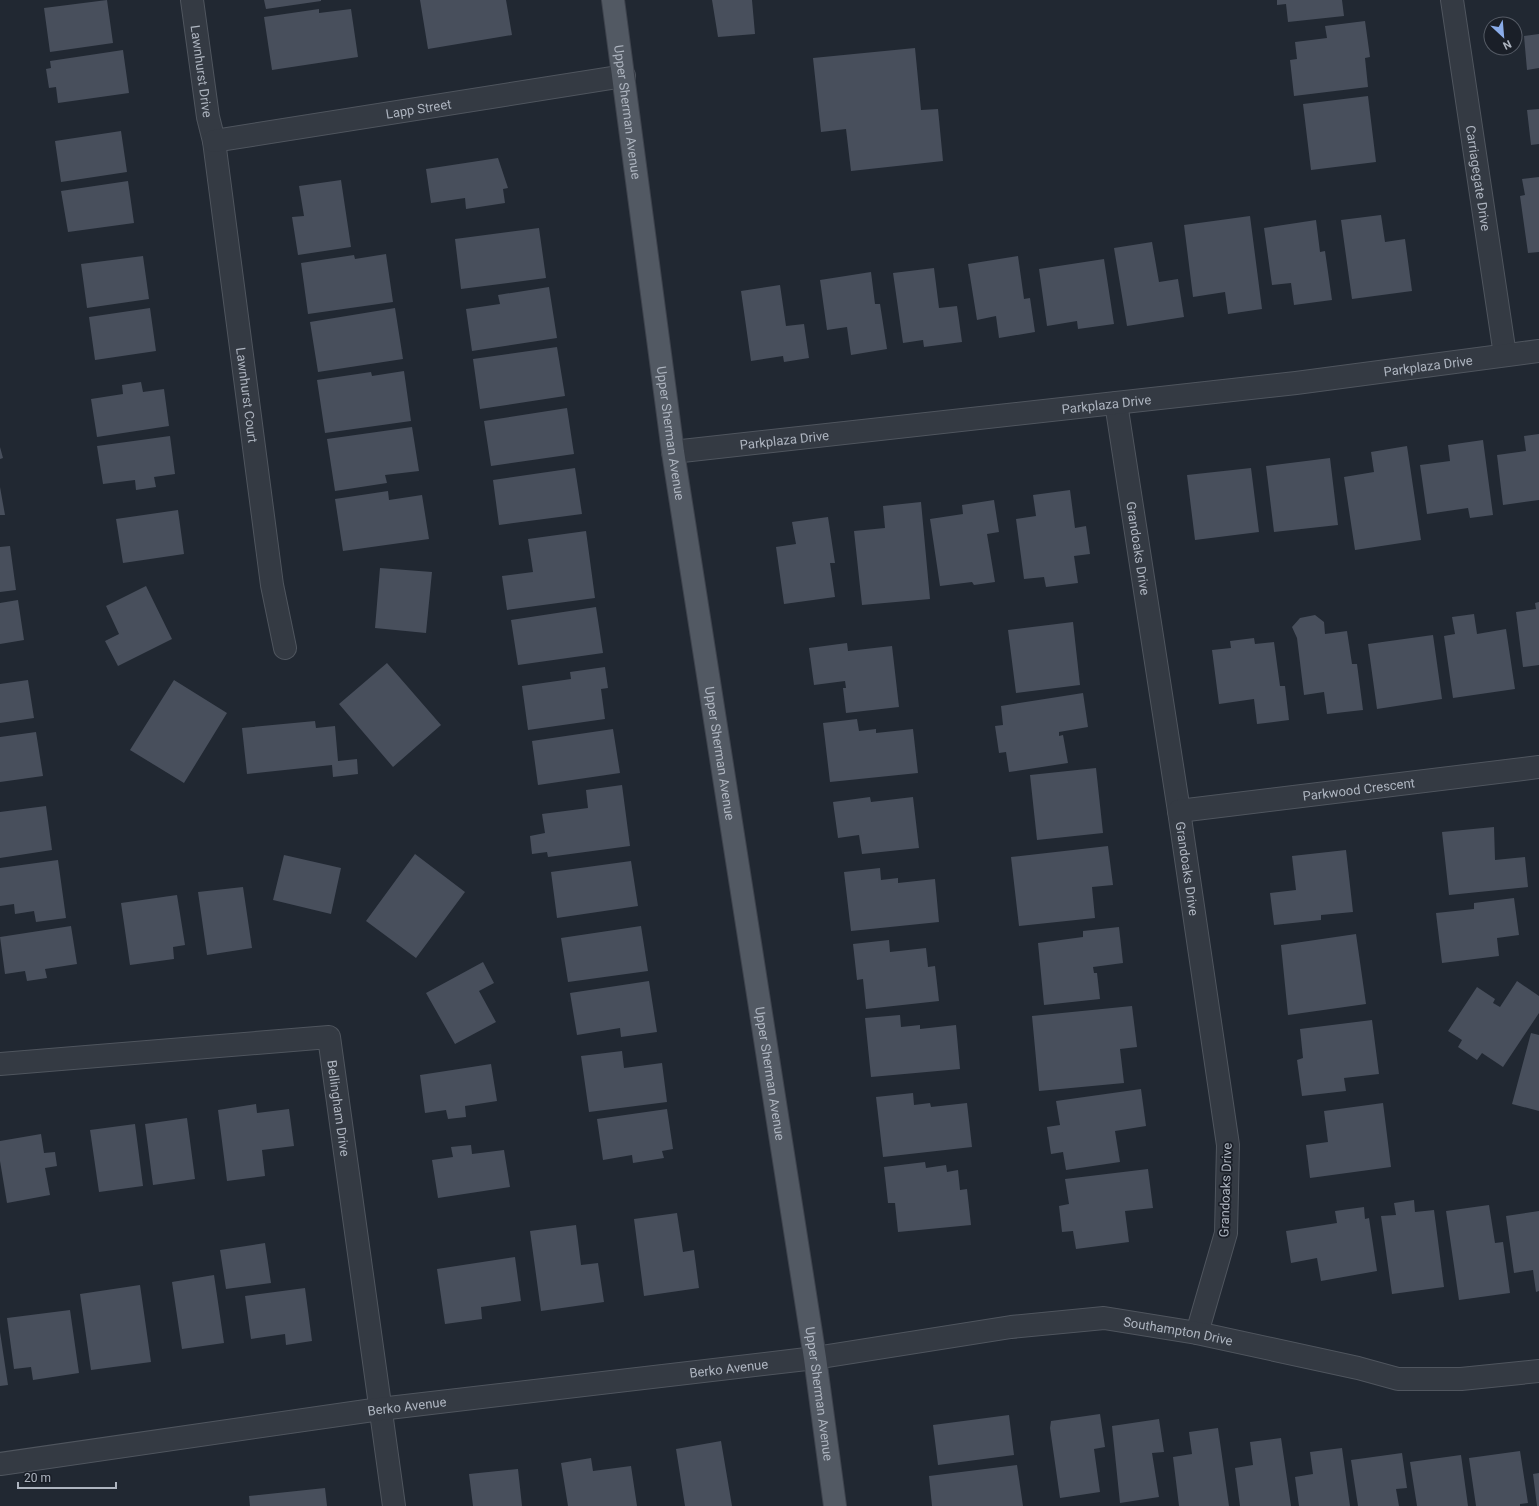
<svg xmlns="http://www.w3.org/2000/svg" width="1539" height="1506" font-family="Roboto,sans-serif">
<rect width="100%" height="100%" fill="#212832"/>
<!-- building -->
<path fill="#484f5c" d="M107 0 113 43 50 52 44 8Z
M264 0H321V1L266 9Z
M420 0H506L512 35 428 49Z
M712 0H752L755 34 718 37Z
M1277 0H1342L1344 16 1288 22 1286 4 1277 5Z
M319 9V13L351 9 358 57 272 70 264 17Z
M1365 21 1370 57 1365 58 1368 87 1294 96 1290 60 1297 59 1295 42 1327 38 1325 26Z
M1539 34V68L1527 70 1524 36Z
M915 48 921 110 938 109 943 161 851 171 846 129 821 132 813 58Z
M123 50 129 93 58 103 56 87 49 88 46 69 51 68 50 61Z
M1368 96 1376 162 1311 170 1303 104Z
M1539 109V144L1531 145 1527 110Z
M121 131 127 172 61 182 55 141Z
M498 158 508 188 503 189 505 203 466 209 465 198 431 203 426 169Z
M1539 177V252L1528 253 1520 196 1525 195 1522 179Z
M341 180 351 247 298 255 292 217 304 216 299 186Z
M128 181 134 223 68 232 61 191Z
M1381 215 1385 242 1405 239 1412 291 1352 299 1341 220Z
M1250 216 1262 309 1228 314 1225 292 1193 297 1184 225Z
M1316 220 1320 252 1325 251 1332 300 1294 305 1291 283 1272 285 1264 228Z
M539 228 546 278 461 289 455 239Z
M1152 242 1159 282 1178 279 1184 317 1127 326 1114 248Z
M386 254 393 302 308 314 301 263 354 255 355 259Z
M143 256 149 299 87 308 81 264Z
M1018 256 1024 299 1030 298 1035 332 999 338 996 316 977 320 968 264Z
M1104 259 1114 324 1078 329 1077 321 1047 326 1039 269Z
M934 268 939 308 957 306 962 342 924 347 923 340 903 343 893 273Z
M871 272 875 304H880L887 349 851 355 847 327 827 330 820 280Z
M780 285 786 326 804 324 809 358 784 362 783 356 751 361 741 291Z
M549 287 557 338 472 351 466 309 500 304 498 295Z
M150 308 156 351 95 360 89 317Z
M395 308 403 359 318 372 310 322Z
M557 347 565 396 480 409 473 359Z
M404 371 411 421 325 433 317 380 371 372 372 376Z
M141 382 143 392 164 389 169 426 97 437 91 399 123 394 122 385Z
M567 408 574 454 491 466 484 421Z
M412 427 419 471 385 475 387 483 335 491 327 439Z
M1539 434V500L1503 505 1497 455 1526 451 1524 436Z
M170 436 175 474 154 477 156 487 136 490 135 480 103 484 97 446Z
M1483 440 1493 515 1470 518 1468 508 1427 514 1420 465 1450 461 1448 445Z
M1407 446 1421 540 1355 550 1344 477 1374 472 1371 452Z
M0 447 3 458 0 459Z
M1330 458 1338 525 1274 532 1266 466Z
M575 468 582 514 499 525 493 480Z
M1251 468 1259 532 1195 540 1187 475Z
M0 487 5 515H0Z
M1070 490 1075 528 1086 526 1090 554 1074 556 1078 583 1046 587 1044 577 1024 579 1016 519 1036 516 1033 495Z
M388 491 389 500 422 495 429 539 343 551 335 499Z
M994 500 999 532 987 534 995 582 974 585 972 582 940 586 930 519 963 514 962 505Z
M921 502 930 599 862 605 854 531 885 528 883 506Z
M178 510 184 554 123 563 116 519Z
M828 517 835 563H830L835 597 784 604 776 547 796 544 792 522Z
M586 531 595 598 507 610 502 576 533 572 528 539Z
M10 546 16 590 0 592V547Z
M380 568 432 572 426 633 375 628Z
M146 586 172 639 118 666 105 641 119 634 106 606Z
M18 600 24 640 0 644V603Z
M1539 602V665L1523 667 1516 612 1536 609 1535 603Z
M596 607 603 653 518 665 511 620Z
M1474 614 1477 634 1506 629 1515 689 1453 698 1444 636 1455 634 1452 617Z
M1315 615 1324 622 1325 634 1347 631 1352 664H1357L1363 710 1327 714 1324 692 1304 695 1297 638 1292 627 1300 618Z
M1073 622 1080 685 1016 693 1008 630Z
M1433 635 1442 699 1377 709 1368 644Z
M1254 638 1255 644 1274 642 1280 686H1285L1289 720 1257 724 1254 699 1219 704 1212 650 1231 648 1230 641Z
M847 643 848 651 892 646 899 707 846 713 843 688H846L845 681 814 685 809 648Z
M387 663 441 725 393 767 339 704Z
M605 667 608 688 601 689 605 719 528 730 522 686 571 679 570 672Z
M28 680 34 718 0 723V684Z
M174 680 227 713 184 783 130 750Z
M1083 693 1088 727 1059 732V736L1063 735 1068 763 1009 772 1006 752 999 753 995 726 1003 725 1001 706Z
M857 719 859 731 876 729V733L913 729 918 773 830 782 823 723Z
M315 721 316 728 335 726 338 761 357 759 358 774 333 777 332 765 247 774 242 728Z
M613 729 620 773 538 785 532 741Z
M36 732 43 776 0 782V737Z
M1096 768 1103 833 1037 840 1030 775Z
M622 785 630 846 548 857 547 852 532 854 530 836 545 833 542 814 588 808 586 790Z
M870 797 871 802 913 797 919 848 862 854 859 835 838 838 833 802Z
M46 806 52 850 0 858V812Z
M1494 827 1495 860 1525 857 1528 887 1449 895 1442 832Z
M1108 846 1113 885 1092 887 1095 918 1019 926 1011 857Z
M1346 850 1353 912 1321 915V920L1274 925 1270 893 1296 890 1292 856Z
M415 854 465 892 416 958 366 921Z
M284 855 341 868 331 914 273 900Z
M58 860 66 918 36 922 34 911 15 914 14 904 0 906V868Z
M631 861 638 906 557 918 551 872Z
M880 868 881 880 898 878V883L935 879 939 922 851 931 844 872Z
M243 887 252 948 207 955 198 892Z
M177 895 185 945 173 947 174 959 130 965 121 903Z
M1514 898 1519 935 1497 938 1499 956 1442 963 1436 913 1474 909V903Z
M71 926 77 964 45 969 47 978 27 981 25 971 5 974 0 937Z
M641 926 648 971 568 982 561 938Z
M1119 927 1123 963 1093 967 1094 973H1097L1100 999 1044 1005 1038 943 1083 937V931Z
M1356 934 1366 1004 1288 1015 1281 945Z
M889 940 890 952 926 948 928 967 935 966 939 1001 866 1009 863 979 857 980 853 944Z
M483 962 494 983 479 991 496 1022 455 1044 426 993Z
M649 981 657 1032 621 1037 620 1028 577 1035 570 993Z
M1517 981 1539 996V1013L1503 1067 1482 1053 1477 1060 1458 1047 1462 1040 1448 1031 1477 987 1495 999 1493 1003 1500 1007Z
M1132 1006 1137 1047 1120 1049 1124 1083 1039 1091 1032 1016Z
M900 1015 901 1027 920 1025V1029L956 1025 960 1069 871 1077 865 1018Z
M1372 1020 1379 1074 1344 1078 1346 1091 1302 1096 1297 1060 1303 1058 1300 1029Z
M1531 1033 1539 1035V1111L1512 1104Z
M622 1051 624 1068 662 1063 667 1102 589 1112 581 1056Z
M491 1064 497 1101 465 1106 466 1117 448 1119 446 1110 425 1113 420 1075Z
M1141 1089 1146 1126 1115 1131 1120 1162 1066 1170 1063 1152 1051 1154 1047 1127 1060 1125 1056 1101Z
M913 1093 914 1105 930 1103 931 1107 967 1103 972 1147 883 1157 876 1097Z
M1383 1103 1391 1167 1310 1178 1306 1145 1328 1142 1324 1111Z
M256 1104 257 1113 289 1109 294 1146 262 1150 265 1176 227 1181 218 1110Z
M667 1109 673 1149 662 1151 664 1158 633 1163 632 1155 603 1160 597 1119Z
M187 1118 195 1179 153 1185 145 1124Z
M135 1124 143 1186 99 1192 90 1130Z
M41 1134 44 1153 55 1152 57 1166 45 1168 50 1195 7 1203 0 1161V1141Z
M471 1145 472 1154 504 1150 510 1187 438 1198 432 1160 453 1157 451 1147Z
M925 1162 926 1168 946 1165 947 1172 958 1170 960 1190 967 1189 971 1225 898 1232 895 1203H888L884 1167Z
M1148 1169 1153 1208 1125 1211 1129 1242 1076 1249 1073 1231 1062 1232 1059 1206 1069 1204 1065 1179Z
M1414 1200 1415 1212 1434 1210 1444 1287 1392 1294 1381 1216 1396 1215 1394 1203Z
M1489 1205 1495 1243 1503 1242 1510 1293 1459 1300 1446 1211Z
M1364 1207 1365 1219 1369 1218 1377 1271 1321 1281 1317 1258 1291 1263 1286 1231 1337 1223 1335 1211Z
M1539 1211V1291L1536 1292 1533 1270 1514 1273 1506 1216Z
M677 1213 683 1252 694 1250 699 1288 644 1296 634 1219Z
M576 1225 581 1265 598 1263 604 1302 541 1311 530 1231Z
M265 1243 271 1283 226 1289 220 1250Z
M515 1257 521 1301 481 1307 482 1319 445 1324 437 1269Z
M214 1275 224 1343 182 1349 172 1282Z
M140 1285 151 1362 91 1370 80 1294Z
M305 1288 312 1341 286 1345 285 1334 251 1339 245 1296Z
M70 1310 79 1373 33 1380 31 1367 14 1369 7 1318Z
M0 1332 8 1385 0 1386Z
M1100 1414 1105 1447 1094 1449 1100 1492 1060 1498 1050 1428 1051 1421Z
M1009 1415 1014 1455 938 1465 933 1425Z
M1159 1419 1164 1452 1152 1453 1159 1497 1120 1503 1112 1426Z
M1218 1428 1229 1506H1179L1173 1457 1192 1454 1189 1432Z
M1281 1438 1291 1506H1240L1235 1468 1253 1465 1250 1442Z
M721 1441 732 1506H685L676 1449Z
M1342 1448 1350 1506H1299L1295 1477 1313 1474 1310 1452Z
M1520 1451 1528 1503 1520 1504V1506H1476L1469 1458Z
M1402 1453 1407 1488 1396 1489 1399 1506H1358L1351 1460Z
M1461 1455 1468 1506H1417L1410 1462Z
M591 1458 593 1471 631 1466 637 1506H568L561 1463Z
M1017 1465 1023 1506H932L929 1476Z
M518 1469 522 1506H473L469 1474Z
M1539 1473V1506H1537L1533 1474Z
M325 1488 327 1506H250L249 1496Z"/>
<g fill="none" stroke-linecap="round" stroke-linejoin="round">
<defs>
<g id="minor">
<path id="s1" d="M192 0 208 117 214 141 272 585 285 648"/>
<path id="s2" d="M1452 0 1505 355"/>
<path id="s3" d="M214 141 624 76"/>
<path id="s4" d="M1116 403 1179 811 1228 1145 1226 1233 1197 1333"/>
<path id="s5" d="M673 452 1296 383 1539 351"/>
<path id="s6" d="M1179 811 1539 767"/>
<path id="s7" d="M0 1064 329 1037 394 1506"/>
<path id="s8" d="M0 1464 380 1409 815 1358 1011 1327 1104 1318 1197 1333 1358 1368 1398 1379H1461L1539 1371"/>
</g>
<g id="major">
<path id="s9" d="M613 0 673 452 815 1358 835 1506"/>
</g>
</defs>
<!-- minor casing -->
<use href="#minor" stroke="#4f555e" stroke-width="24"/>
<!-- major casing -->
<use href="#major" stroke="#3e434d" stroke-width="24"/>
<!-- minor -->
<use href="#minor" stroke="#343a43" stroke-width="22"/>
<!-- major -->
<use href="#major" stroke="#525963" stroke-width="22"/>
</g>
<g text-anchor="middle" stroke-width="3.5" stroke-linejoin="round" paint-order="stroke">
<!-- street labels -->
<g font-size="13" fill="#aeb5c0" stroke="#1a1f28">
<text dy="5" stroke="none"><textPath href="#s1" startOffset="72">Lawnhurst Drive</textPath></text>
<text dy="5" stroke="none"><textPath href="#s3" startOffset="207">Lapp Street</textPath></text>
<text dy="5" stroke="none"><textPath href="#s9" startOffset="113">Upper Sherman Avenue</textPath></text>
<text dy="5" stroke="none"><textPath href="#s2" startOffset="180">Carriagegate Drive</textPath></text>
<text dy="5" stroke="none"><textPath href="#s5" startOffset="760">Parkplaza Drive</textPath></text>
<text dy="5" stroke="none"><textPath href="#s1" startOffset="399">Lawnhurst Court</textPath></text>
<text dy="5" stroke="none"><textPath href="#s5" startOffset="436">Parkplaza Drive</textPath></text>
<text dy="5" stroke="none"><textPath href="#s9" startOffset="437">Upper Sherman Avenue</textPath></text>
<text dy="5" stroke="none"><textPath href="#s5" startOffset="112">Parkplaza Drive</textPath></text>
<text dy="5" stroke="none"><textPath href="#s4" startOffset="147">Grandoaks Drive</textPath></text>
<text dy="5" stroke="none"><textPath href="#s9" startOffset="761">Upper Sherman Avenue</textPath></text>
<text dy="5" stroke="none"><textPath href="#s6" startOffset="181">Parkwood Crescent</textPath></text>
<text dy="5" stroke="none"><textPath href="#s4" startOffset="471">Grandoaks Drive</textPath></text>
<text dy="5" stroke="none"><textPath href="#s9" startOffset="1085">Upper Sherman Avenue</textPath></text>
<text dy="5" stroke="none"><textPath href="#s7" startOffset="402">Bellingham Drive</textPath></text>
<text transform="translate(1225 1190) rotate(-88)" y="5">Grandoaks Drive</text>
<text dy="5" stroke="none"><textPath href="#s8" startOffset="1189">Southampton Drive</textPath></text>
<text dy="5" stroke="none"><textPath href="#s8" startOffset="735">Berko Avenue</textPath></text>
<text dy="5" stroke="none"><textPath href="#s9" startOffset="1409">Upper Sherman Avenue</textPath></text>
<text dy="5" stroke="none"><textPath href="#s8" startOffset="411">Berko Avenue</textPath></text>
</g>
</g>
<!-- north arrow -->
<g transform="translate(1503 36) rotate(154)"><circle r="19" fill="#1a1f28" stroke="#555b65"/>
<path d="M0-3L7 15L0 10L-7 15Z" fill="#8aace9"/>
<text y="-6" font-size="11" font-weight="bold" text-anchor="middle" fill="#aeb5c0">N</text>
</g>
<!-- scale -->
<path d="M18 1482v6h98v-6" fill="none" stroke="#aeb5c0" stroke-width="2"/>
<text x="24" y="1482" font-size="12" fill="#aeb5c0" stroke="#1a1f28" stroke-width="3" paint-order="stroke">20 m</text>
</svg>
